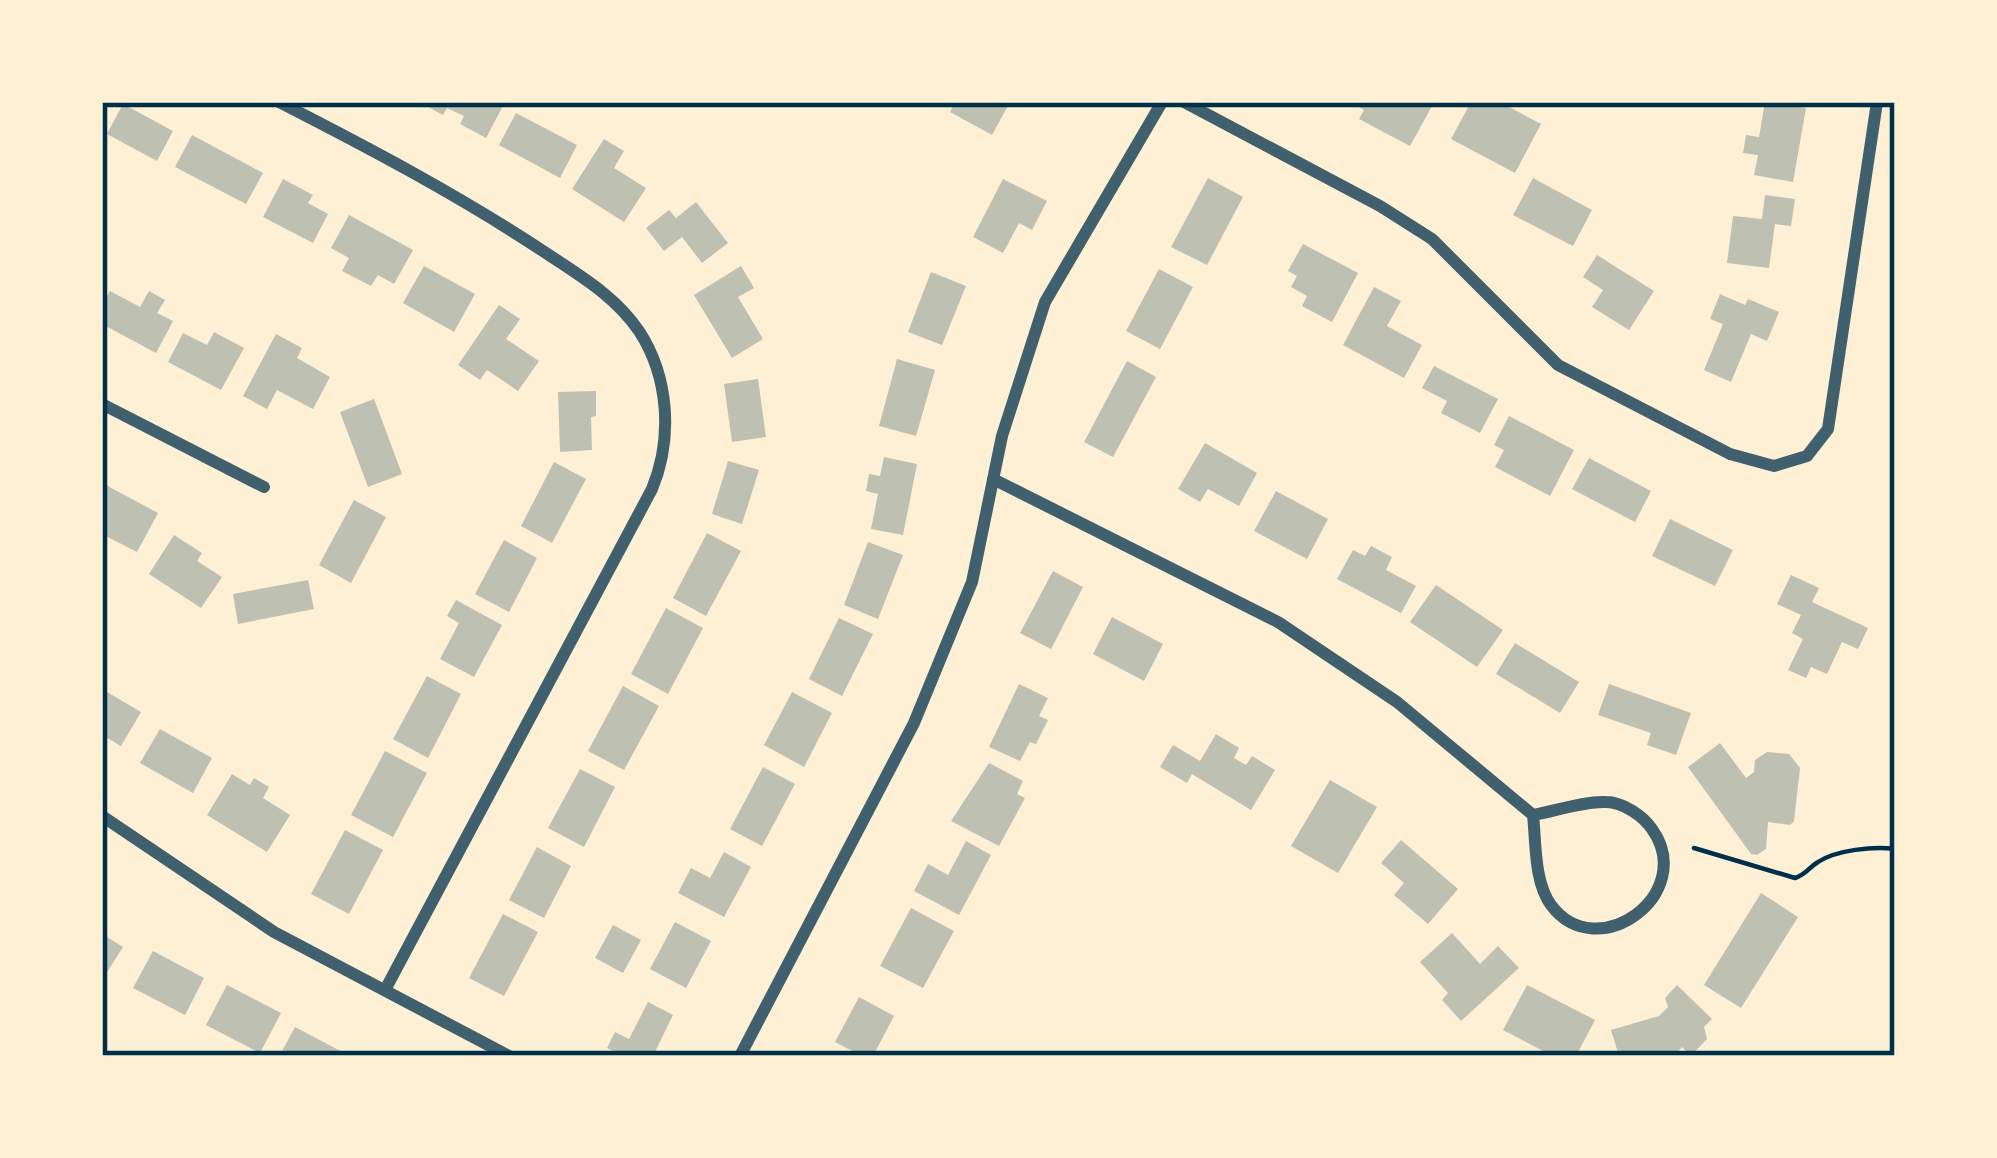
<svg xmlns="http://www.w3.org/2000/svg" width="1997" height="1158" font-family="Cabin,sans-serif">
<rect width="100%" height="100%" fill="#fdf0d5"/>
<!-- building -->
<path fill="#bec0b2" d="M419 102H505L486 138 460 124 464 116 447 108 443 115Z
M955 102H1010L992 135 950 112Z
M1350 102H1425L1432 106 1410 146 1359 119 1364 110Z
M1471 102H1500L1541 124 1515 173 1451 139Z
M1765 102 1806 108 1793 182 1754 175 1758 155 1743 153 1746 135 1759 137Z
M123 104 173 131 157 161 107 134Z
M516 113 577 145 560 178 499 145Z
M192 135 263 173 246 204 175 167Z
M604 139 624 151 614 168 646 188 624 222 572 189Z
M1208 178 1243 197 1207 265 1171 247Z
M1533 178 1592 210 1573 246 1513 215Z
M283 179 313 195 308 203 328 214 313 243 263 217Z
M1003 179 1047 201 1032 230 1019 223 1003 253 973 237Z
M1765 195 1795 199 1791 226 1775 224 1769 268 1727 263 1733 216 1762 219Z
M696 202 728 243 702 263 682 237 664 251 646 228 669 210 676 218Z
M349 215 413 250 394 284 378 275 371 286 342 271 349 258 331 248Z
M1303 244 1358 273 1332 322 1302 306 1307 296 1291 287 1297 276 1288 271Z
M1597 255 1654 291 1629 330 1592 307 1603 290 1583 277Z
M424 266 475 294 454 332 403 303Z
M741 266 754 288 738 297 763 339 732 358 694 295Z
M1159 269 1193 287 1160 349 1126 331Z
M931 272 966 286 942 345 908 332Z
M1374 287 1401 301 1387 326 1422 345 1404 378 1343 345Z
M110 291 140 307 149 291 165 300 157 313 173 321 156 353 102 324V306Z
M1720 294 1745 305 1748 299 1779 312 1767 341 1751 334 1731 382 1704 370 1723 324 1710 319Z
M499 305 520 319 506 339 539 361 518 391 487 370 480 380 458 365Z
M214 332 244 348 221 390 168 362 183 333 207 345Z
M276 334 302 348 297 358 330 377 313 409 277 390 267 409 243 396Z
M897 359 935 370 916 436 879 426Z
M1127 361 1156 377 1113 457 1084 442Z
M1434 366 1498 399 1480 433 1441 413 1447 401 1422 388Z
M758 379 766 437 732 442 724 384Z
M596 391V416L591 417 592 450 560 452 558 392Z
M374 399 402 474 368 487 340 412Z
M1509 416 1574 450 1550 496 1495 467 1504 450 1494 445Z
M1205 443 1257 473 1239 506 1208 489 1200 502 1178 489Z
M884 457 917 464 903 535 871 529 878 494 866 491 869 474 880 476Z
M1589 458 1651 491 1635 522 1572 489Z
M728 461 759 470 742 524 712 514Z
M554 462 586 479 552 543 521 526Z
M102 483 158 513 137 552 102 534Z
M1276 491 1328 519 1307 559 1254 531Z
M354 500 386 517 351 583 319 565Z
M1670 519 1733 550 1715 586 1652 556Z
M707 533 741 551 706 616 673 598Z
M174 535 202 553 197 561 222 577 201 608 149 574Z
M504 540 537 558 509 612 475 594Z
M868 542 903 555 878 619 844 605Z
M1371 546 1392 557 1386 570 1416 586 1401 613 1337 579 1353 550 1365 556Z
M1053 571 1083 587 1051 649 1020 633Z
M1791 575 1819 588 1812 602 1868 628 1858 649 1842 642 1827 674 1811 667 1806 678 1788 670 1803 639 1792 633 1801 615 1777 604Z
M308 580 314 609 238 624 233 594Z
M1436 585 1503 630 1477 667 1410 622Z
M456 600 502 625 474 677 440 659 459 623 447 616Z
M666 608 703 628 668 694 631 674Z
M1112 617 1163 644 1144 681 1093 654Z
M839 618 873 634 842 696 809 679Z
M1515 643 1579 682 1560 713 1496 674Z
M427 676 461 694 428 758 393 739Z
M1019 684 1048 698 1039 716 1048 720 1036 744 1030 742 1020 761 989 747Z
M1609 684 1691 713 1676 755 1647 745 1651 733 1598 715Z
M623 686 659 706 624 770 588 751Z
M102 689 141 712 121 746 102 735Z
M792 692 832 713 804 767 764 745Z
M160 729 212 758 193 793 140 763Z
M1216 734 1239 748 1234 758 1246 765 1252 756 1275 770 1251 810 1192 774 1187 783 1160 767 1173 745 1200 761Z
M1720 743 1746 778 1754 772 1755 760 1767 752 1789 754 1800 768 1794 821 1790 825 1768 822 1766 849 1757 855 1751 854 1688 767Z
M385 751 427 773 393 837 351 815Z
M989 763 1023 781 1017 794 1025 798 999 846 951 821Z
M763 767 795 784 762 846 730 829Z
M580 769 615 787 584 847 548 828Z
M232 774 250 785 254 778 269 787 263 798 290 815 267 852 207 815Z
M1330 780 1377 807 1338 873 1291 846Z
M345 830 383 850 349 914 311 894Z
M1401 840 1458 889 1428 924 1394 895 1404 883 1381 863Z
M966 841 991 855 959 915 914 891 928 864 948 875Z
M537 847 571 866 544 918 509 900Z
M724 852 751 867 724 917 678 893 691 868 710 878Z
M1761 893 1798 917 1741 1008 1704 985Z
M911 908 954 931 923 988 880 966Z
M503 914 538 932 504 996 469 978Z
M675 922 711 941 686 988 650 969Z
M613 925 641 940 623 973 595 958Z
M1452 933 1480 964 1498 946 1519 968 1461 1021 1442 1000 1448 993 1420 962Z
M102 934 123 947 102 980Z
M153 951 204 978 185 1015 133 988Z
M227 985 281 1013 260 1053 206 1025Z
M1527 985 1595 1020 1576 1056 1559 1051 1553 1056 1503 1030Z
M1677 985 1712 1019 1704 1027 1707 1039 1691 1056 1682 1047 1674 1056H1619L1611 1030 1659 1016 1668 1007 1665 998Z
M859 997 894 1016 873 1056H862L835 1042Z
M648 1002 673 1015 653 1056H623L607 1048 615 1032 629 1039Z
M295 1027 350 1056H291L282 1051Z"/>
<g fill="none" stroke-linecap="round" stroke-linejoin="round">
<!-- path -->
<path stroke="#003049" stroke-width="4.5" d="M1694 848 1795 878C1807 874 1808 868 1818 862 1836 850 1874 846 1895 849"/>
<!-- minor -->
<path stroke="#3f606c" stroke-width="12" d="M279 102C371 149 462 197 549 255 582 277 616 297 639 331 669 377 673 438 652 489L385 990
M1184 102 1380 206 1432 239 1558 365 1730 454 1774 466 1807 456 1828 429 1877 102
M102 404 264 487
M993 479 1278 622 1397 702 1533 815C1536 842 1534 882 1551 905 1597 967 1698 894 1652 829 1643 816 1623 802 1606 802 1583 801 1556 811 1533 815
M102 816 274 932 509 1056
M740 1056 914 723 972 582 1002 436 1045 302 1162 102"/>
</g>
<!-- border -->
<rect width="1997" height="1158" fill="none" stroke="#fdf0d5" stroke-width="210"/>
<rect x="105" y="105" width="1787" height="948" fill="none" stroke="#003049" stroke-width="4.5"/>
</svg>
